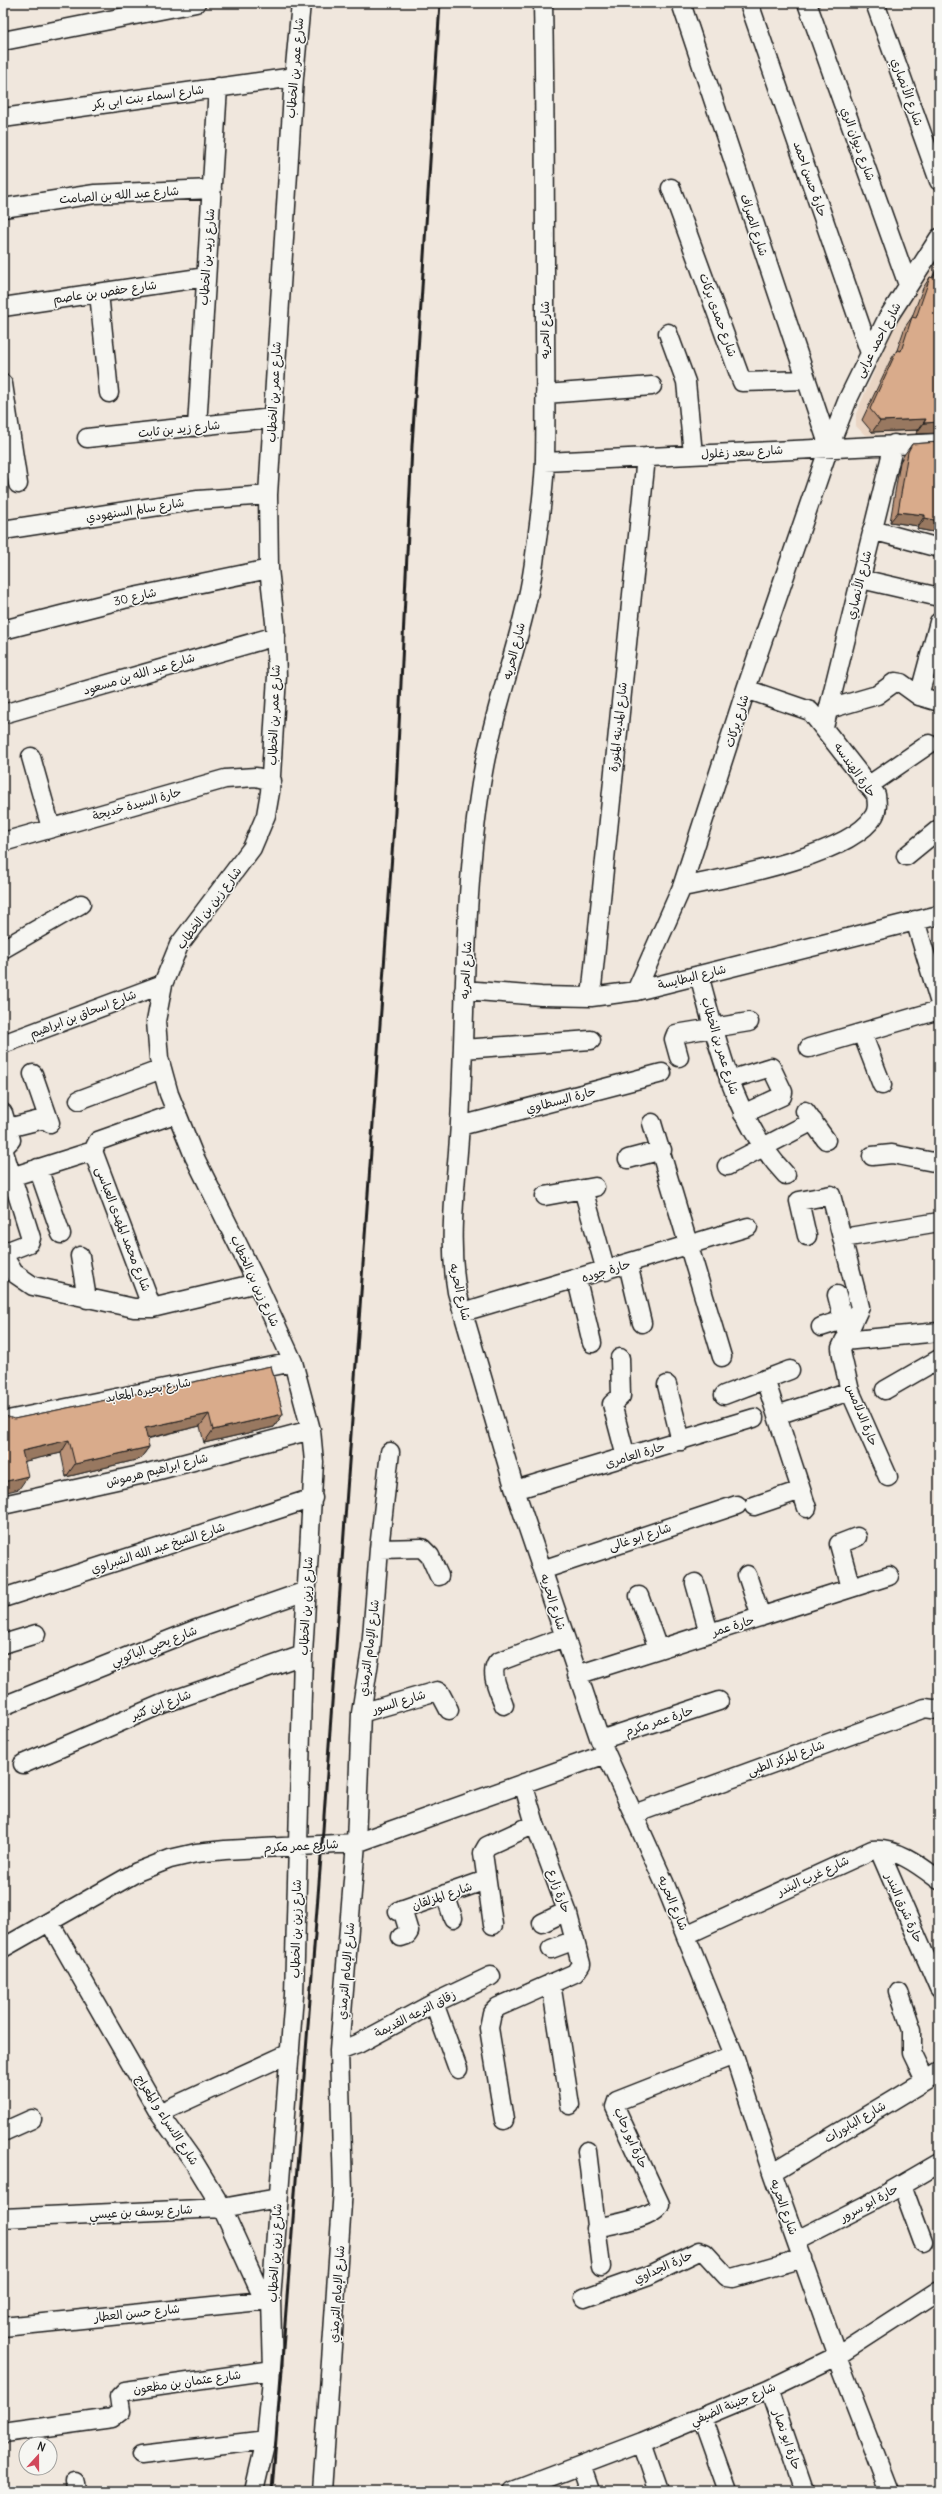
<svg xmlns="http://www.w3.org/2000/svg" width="942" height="2494" font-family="Delius,'Playpen Sans Arabic',sans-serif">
<rect width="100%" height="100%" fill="#f0e7dd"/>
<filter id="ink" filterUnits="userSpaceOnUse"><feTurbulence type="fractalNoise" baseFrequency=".025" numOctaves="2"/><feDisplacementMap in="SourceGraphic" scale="8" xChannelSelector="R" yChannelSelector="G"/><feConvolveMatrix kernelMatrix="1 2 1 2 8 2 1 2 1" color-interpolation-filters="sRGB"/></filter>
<g filter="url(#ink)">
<!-- built -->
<path fill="#e9d5c4" d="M939 253V434L865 435 856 426V414L898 316Z
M939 652V695L929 693Z"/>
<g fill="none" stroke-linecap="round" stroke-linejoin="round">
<defs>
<path id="minor" d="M543 3C545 105 545 207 545 309 545 359 546 409 545 459 544 494 538 529 534 563 524 634 495 701 483 772 463 887 466 1006 460 1123 457 1180 447 1235 457 1292L515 1490 600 1740 664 1882 734 2055 772 2173 837 2356 889 2491
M681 3 829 447
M807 3 908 285
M875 3 939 181
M750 6 870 353
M3 41 196 3
M3 118 294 77
M671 188 742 382 806 380
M3 208 95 194 212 189
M99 293 109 393
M3 307 206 277
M668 333 686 382 693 454
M3 384 18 484
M545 394 652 386
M197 427 218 87
M87 438 272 418
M545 462 939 443
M3 530 198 500 268 495
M872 530 939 548
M861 579 939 597
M3 630 124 599 269 569
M919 696 939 622
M829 709 877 695 895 682 901 683 919 696 939 702
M3 714 276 636
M824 727 894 444
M31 757 51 828
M868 786 929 744
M3 842 225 779 256 777 272 781
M906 856 939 829
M682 887C726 878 850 856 874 816 878 809 877 803 876 795L810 711 746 689
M915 920 939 1000
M3 949 81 904
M699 975C719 1047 733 1119 786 1175
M464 990 541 996 591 997 636 991 939 915
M636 991 682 887 746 689 829 447 848 399 887 319 939 238
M591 997 646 457
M862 1033 882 1085
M3 1044 163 984
M809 1048 939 1010
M463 1049 591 1040
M679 1057 674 1039 676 1034 749 1022
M33 1074 50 1123
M729 1080 771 1067 783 1092 782 1096 743 1114
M79 1100 162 1069
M805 1111 826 1140
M3 1113 11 1140 5 1146 4 1152 31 1238 29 1243 3 1253
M652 1123 722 1357
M460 1126 662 1073
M8 1128 48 1118
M93 1151 152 1308
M872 1156 892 1154 939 1163
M628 1159 662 1150
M727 1166 813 1121
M38 1168 61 1234
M11 1177 93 1151 98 1141 177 1113
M583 1189 606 1271
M545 1196 595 1187
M807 1236 799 1201 831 1195 860 1307 841 1348 842 1356 850 1391 888 1477
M843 1238 939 1222
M3 1255 14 1273 33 1286 134 1308H152L257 1283
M80 1256 87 1299
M628 1264 642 1323
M577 1280 592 1343
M837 1295 847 1335
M463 1312 748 1227
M821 1327 843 1320
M844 1341 939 1332
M620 1358 621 1396 612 1404 626 1457
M765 1379 807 1508
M667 1385 681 1441
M885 1390 939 1359
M724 1395 790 1370
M777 1415 850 1391
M3 1421 293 1362
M515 1490 754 1418
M3 1505 144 1474 311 1430
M754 1506 801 1490
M379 1549 422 1548 430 1556 439 1576
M542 1570 737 1505
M747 1575 761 1617
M695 1583 709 1633
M851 1588 839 1544 857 1537
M639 1596 658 1649
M3 1598 313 1498
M3 1644 36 1634
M577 1675 889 1576
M504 1705C500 1693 488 1672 498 1662L564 1637
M3 1706 194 1630 306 1591
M361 1713 437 1691 440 1693 449 1710
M600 1740 719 1701
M23 1764 162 1704 303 1655
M634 1814 925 1708 939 1710
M879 1850 939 1988
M445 1894 453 1918
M398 1911 486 1880
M50 1923 159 2113 194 2162 222 2208 264 2300
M542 1923 567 1911
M493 1925 483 1853 487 1846 535 1824
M686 1935 872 1850C898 1848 919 1865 939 1880
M401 1937 407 1935 409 1932 402 1909
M3 1948 137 1872 170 1859 196 1853 225 1850 356 1843 606 1754
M551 1949 575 1940
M551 1983 570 2105
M899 1992 912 2030V2053L925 2080
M434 2003 458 2069
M339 2051 358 2044 434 2003 491 1976
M159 2113 290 2053
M504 2120 489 2028 492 2013 498 2007 575 1973 581 1964 567 1911 535 1824 523 1783
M3 2132 32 2119
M587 2151 601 2267
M772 2173 939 2072
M902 2185 923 2242
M3 2218 222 2208 278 2198
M595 2228C610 2225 654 2218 660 2204L615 2107 617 2101 734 2055
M797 2240 872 2202 939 2163
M584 2298 649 2275 699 2251 705 2253 727 2277 733 2278 803 2258
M3 2327 271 2300
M769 2389 804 2491
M702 2418 728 2491
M3 2433 112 2418 121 2411 119 2397 125 2391 273 2370
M642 2442 659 2491
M141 2455 266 2440
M581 2465 590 2491
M75 2482 76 2491
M254 2491 266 2440 273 2370 271 2300 294 1995 303 1655 314 1462 311 1430 293 1362 257 1283 194 1156 169 1094 159 1058 156 1021 163 984 179 945 252 848 266 815 270 792 277 676 275 622 269 569 268 495 294 77 301 3
M322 2491 343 2189 339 2051 356 1843 361 1713 371 1649 379 1549 390 1452
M513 2491 642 2442 769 2389 837 2356 939 2290"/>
</defs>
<!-- minor casing -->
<use href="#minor" stroke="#1c1c1c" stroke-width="21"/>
<!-- minor -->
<use href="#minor" stroke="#f6f6f2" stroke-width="18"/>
<!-- rail -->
<path stroke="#1c1c1c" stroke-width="3" d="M272 2491 322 1844 395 812 412 446 440 3"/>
</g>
<!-- wall -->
<path fill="#bb9378" stroke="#1c1c1c" d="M939 263V433L916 434 918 430 872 432 862 420 890 361 897 350 905 327 912 317 923 288 930 277 932 278Z
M939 442V533L917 529 918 526 890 522 900 462 904 455 912 444Z
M271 1366 283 1414 274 1427 204 1443 200 1426 147 1439 149 1447 140 1459 66 1477 61 1453 25 1461 19 1489 14 1419Z"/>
<!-- shaded-wall -->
<path fill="#987861" stroke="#1c1c1c" d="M926 419 918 430 872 432 880 421Z
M939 422V433L916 434 924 423Z
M898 512 925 515 918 526 890 522Z
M925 518 939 521V533L917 529Z
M209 1414 200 1426 136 1441 145 1428Z
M283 1414 274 1427 204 1443 213 1430Z
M69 1440 61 1453 13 1464 22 1451Z
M149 1447 140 1459 66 1477 75 1464Z
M28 1476 19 1489 3 1493V1482Z"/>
<!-- building -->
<path fill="#d9ab8b" stroke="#1c1c1c" d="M939 267V422L924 423 926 419 880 421 870 409 897 350 901 351 912 317 916 318 930 277 933 278Z
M939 442V521L925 518V515L898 512 908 452 912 444Z
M271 1366 283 1414 213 1430 209 1414 145 1428 149 1447 75 1464 69 1440 22 1451 28 1476 3 1482V1415L14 1419Z"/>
</g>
<g text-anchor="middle" stroke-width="3" stroke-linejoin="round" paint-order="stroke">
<!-- street labels -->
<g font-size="12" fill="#1c1c1c" stroke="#f6f6f2">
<text transform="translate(295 68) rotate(-85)" y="4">شارع عمر بن الخطاب</text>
<text transform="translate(907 92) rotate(70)" y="4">شارع الأنصاري</text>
<text transform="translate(148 97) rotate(-8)" y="4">شارع اسماء بنت ابى بكر</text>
<text transform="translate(858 144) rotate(70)" y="4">شارع ديوان الري</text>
<text transform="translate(810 179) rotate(71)" y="4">حارة حسن احمد</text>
<text transform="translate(119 195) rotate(-4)" y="4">شارع عبد الله بن الصامت</text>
<text transform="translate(754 225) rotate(72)" y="4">شارع الصراف</text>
<text transform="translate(207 257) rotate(-86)" y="4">شارع زيد بن الخطاب</text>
<text transform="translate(105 292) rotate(-8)" y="4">شارع حفص بن عاصم</text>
<text transform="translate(718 315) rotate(70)" y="4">شارع حمدى بركات</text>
<text transform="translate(545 330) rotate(-90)" y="4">شارع الحريه</text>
<text transform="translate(878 340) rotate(-62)" y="4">شارع احمد عرابى</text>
<text transform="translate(274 392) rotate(-87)" y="4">شارع عمر بن الخطاب</text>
<text transform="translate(179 429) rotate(-6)" y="4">شارع زيد بن ثابت</text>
<text transform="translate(742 452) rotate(-3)" y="4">شارع سعد زغلول</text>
<text transform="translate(135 510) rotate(-9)" y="4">شارع سالم السنهودي</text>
<text transform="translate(859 585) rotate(-76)" y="4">شارع الأنصاري</text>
<text transform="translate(135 597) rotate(-13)" y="4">شارع 30</text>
<text transform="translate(514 651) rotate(-76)" y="4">شارع الحريه</text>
<text transform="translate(139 674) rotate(-17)" y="4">شارع عبد الله بن مسعود</text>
<text transform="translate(274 715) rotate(-88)" y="4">شارع عمر بن الخطاب</text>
<text transform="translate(737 721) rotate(-73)" y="4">شارع بركات</text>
<text transform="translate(618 727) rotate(-84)" y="4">شارع المدينه المنورة</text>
<text transform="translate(855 770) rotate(55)" y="4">حارة الهندسه</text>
<text transform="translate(137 804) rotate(-16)" y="4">حارة السيدة خديجة</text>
<text transform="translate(209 908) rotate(-53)" y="4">شارع زين بن الخطاب</text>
<text transform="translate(466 970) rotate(-87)" y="4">شارع الحريه</text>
<text transform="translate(692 977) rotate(-14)" y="4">شارع البطايسة</text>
<text transform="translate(83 1014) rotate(-21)" y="4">شارع اسحاق بن ابراهيم</text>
<text transform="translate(720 1046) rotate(73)" y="4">شارع عمر بن الخطاب</text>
<text transform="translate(561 1100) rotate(-15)" y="4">حارة البسطاوي</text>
<text transform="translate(123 1229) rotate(69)" y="4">شارع محمد المهدى العباسى</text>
<text transform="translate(606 1271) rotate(-17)" y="4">حارة جوده</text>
<text transform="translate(255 1281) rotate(65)" y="4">شارع زين بن الخطاب</text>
<text transform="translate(460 1292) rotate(77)" y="4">شارع الحريه</text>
<text transform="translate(148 1390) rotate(-11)" y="4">شارع بحيره المعابد</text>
<text transform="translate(862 1415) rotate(68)" y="4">حارة الدلامس</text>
<text transform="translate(635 1455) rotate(-17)" y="4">حارة العامرى</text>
<text transform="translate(157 1470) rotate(-14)" y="4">شارع ابراهيم هرموش</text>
<text transform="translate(640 1537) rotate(-18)" y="4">شارع ابو غالى</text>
<text transform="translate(158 1548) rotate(-18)" y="4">شارع الشيخ عبد الله الشبراوي</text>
<text transform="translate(553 1602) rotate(72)" y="4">شارع الحريه</text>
<text transform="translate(306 1606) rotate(-87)" y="4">شارع زين بن الخطاب</text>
<text transform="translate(733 1626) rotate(-17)" y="4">حارة عمر</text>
<text transform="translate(154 1646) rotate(-21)" y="4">شارع يحيي الباكوبي</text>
<text transform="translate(369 1648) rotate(-83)" y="4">شارع الإمام الترمذي</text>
<text transform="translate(399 1702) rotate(-17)" y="4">شارع السور</text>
<text transform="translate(161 1705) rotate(-21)" y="4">شارع ابن كثير</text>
<text transform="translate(659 1721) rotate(-18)" y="4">حارة عمر مكرم</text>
<text transform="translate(786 1758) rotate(-20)" y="4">شارع المركز الطبى</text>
<text transform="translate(301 1846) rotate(-3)" y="4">شارع عمر مكرم</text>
<text transform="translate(813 1876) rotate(-25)" y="4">شارع غرب البندر</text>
<text transform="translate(559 1891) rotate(70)" y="4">حارة زارع</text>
<text transform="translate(442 1896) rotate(-19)" y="4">شارع المزلقان</text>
<text transform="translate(673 1903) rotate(67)" y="4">شارع الحريه</text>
<text transform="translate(904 1908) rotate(66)" y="4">حارة شرق البندر</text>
<text transform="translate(296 1929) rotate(-89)" y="4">شارع زين بن الخطاب</text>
<text transform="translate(346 1971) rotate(-85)" y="4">شارع الإمام الترمذي</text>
<text transform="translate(415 2014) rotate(-27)" y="4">زقاق الترعه القديمة</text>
<text transform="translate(167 2120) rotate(57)" y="4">شارع الاسراء و المعراج</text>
<text transform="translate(855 2122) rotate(-31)" y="4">شارع البابورات</text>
<text transform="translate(631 2138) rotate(66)" y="4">حارة ابو رحاب</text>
<text transform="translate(869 2203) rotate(-29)" y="4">حارة ابو سرور</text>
<text transform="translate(784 2207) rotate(70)" y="4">شارع الحريه</text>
<text transform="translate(141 2212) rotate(-3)" y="4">شارع يوسف بن عيسي</text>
<text transform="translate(275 2253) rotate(-87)" y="4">شارع زين بن الخطاب</text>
<text transform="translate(663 2267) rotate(-24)" y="4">حارة الجداوي</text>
<text transform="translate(337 2294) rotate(-86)" y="4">شارع الإمام الترمذي</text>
<text transform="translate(137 2313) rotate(-6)" y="4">شارع حسن العطار</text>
<text transform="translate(187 2382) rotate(-8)" y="4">شارع عثمان بن مظعون</text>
<text transform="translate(733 2404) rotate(-23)" y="4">شارع جنينة الضيفي</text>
<text transform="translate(787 2440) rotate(71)" y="4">حارة ابو نصار</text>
</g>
</g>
<!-- margin -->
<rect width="942" height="2494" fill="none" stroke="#f6f6f2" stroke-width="16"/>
<rect x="8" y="8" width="926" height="2478" fill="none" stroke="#1c1c1c" stroke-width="1.5" filter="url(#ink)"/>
<!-- north arrow -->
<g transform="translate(38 2456) rotate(21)"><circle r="19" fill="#f6f6f2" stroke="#9f9f9c"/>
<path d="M0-3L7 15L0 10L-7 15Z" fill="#d1495b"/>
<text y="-6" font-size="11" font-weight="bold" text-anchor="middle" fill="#1c1c1c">N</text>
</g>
</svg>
